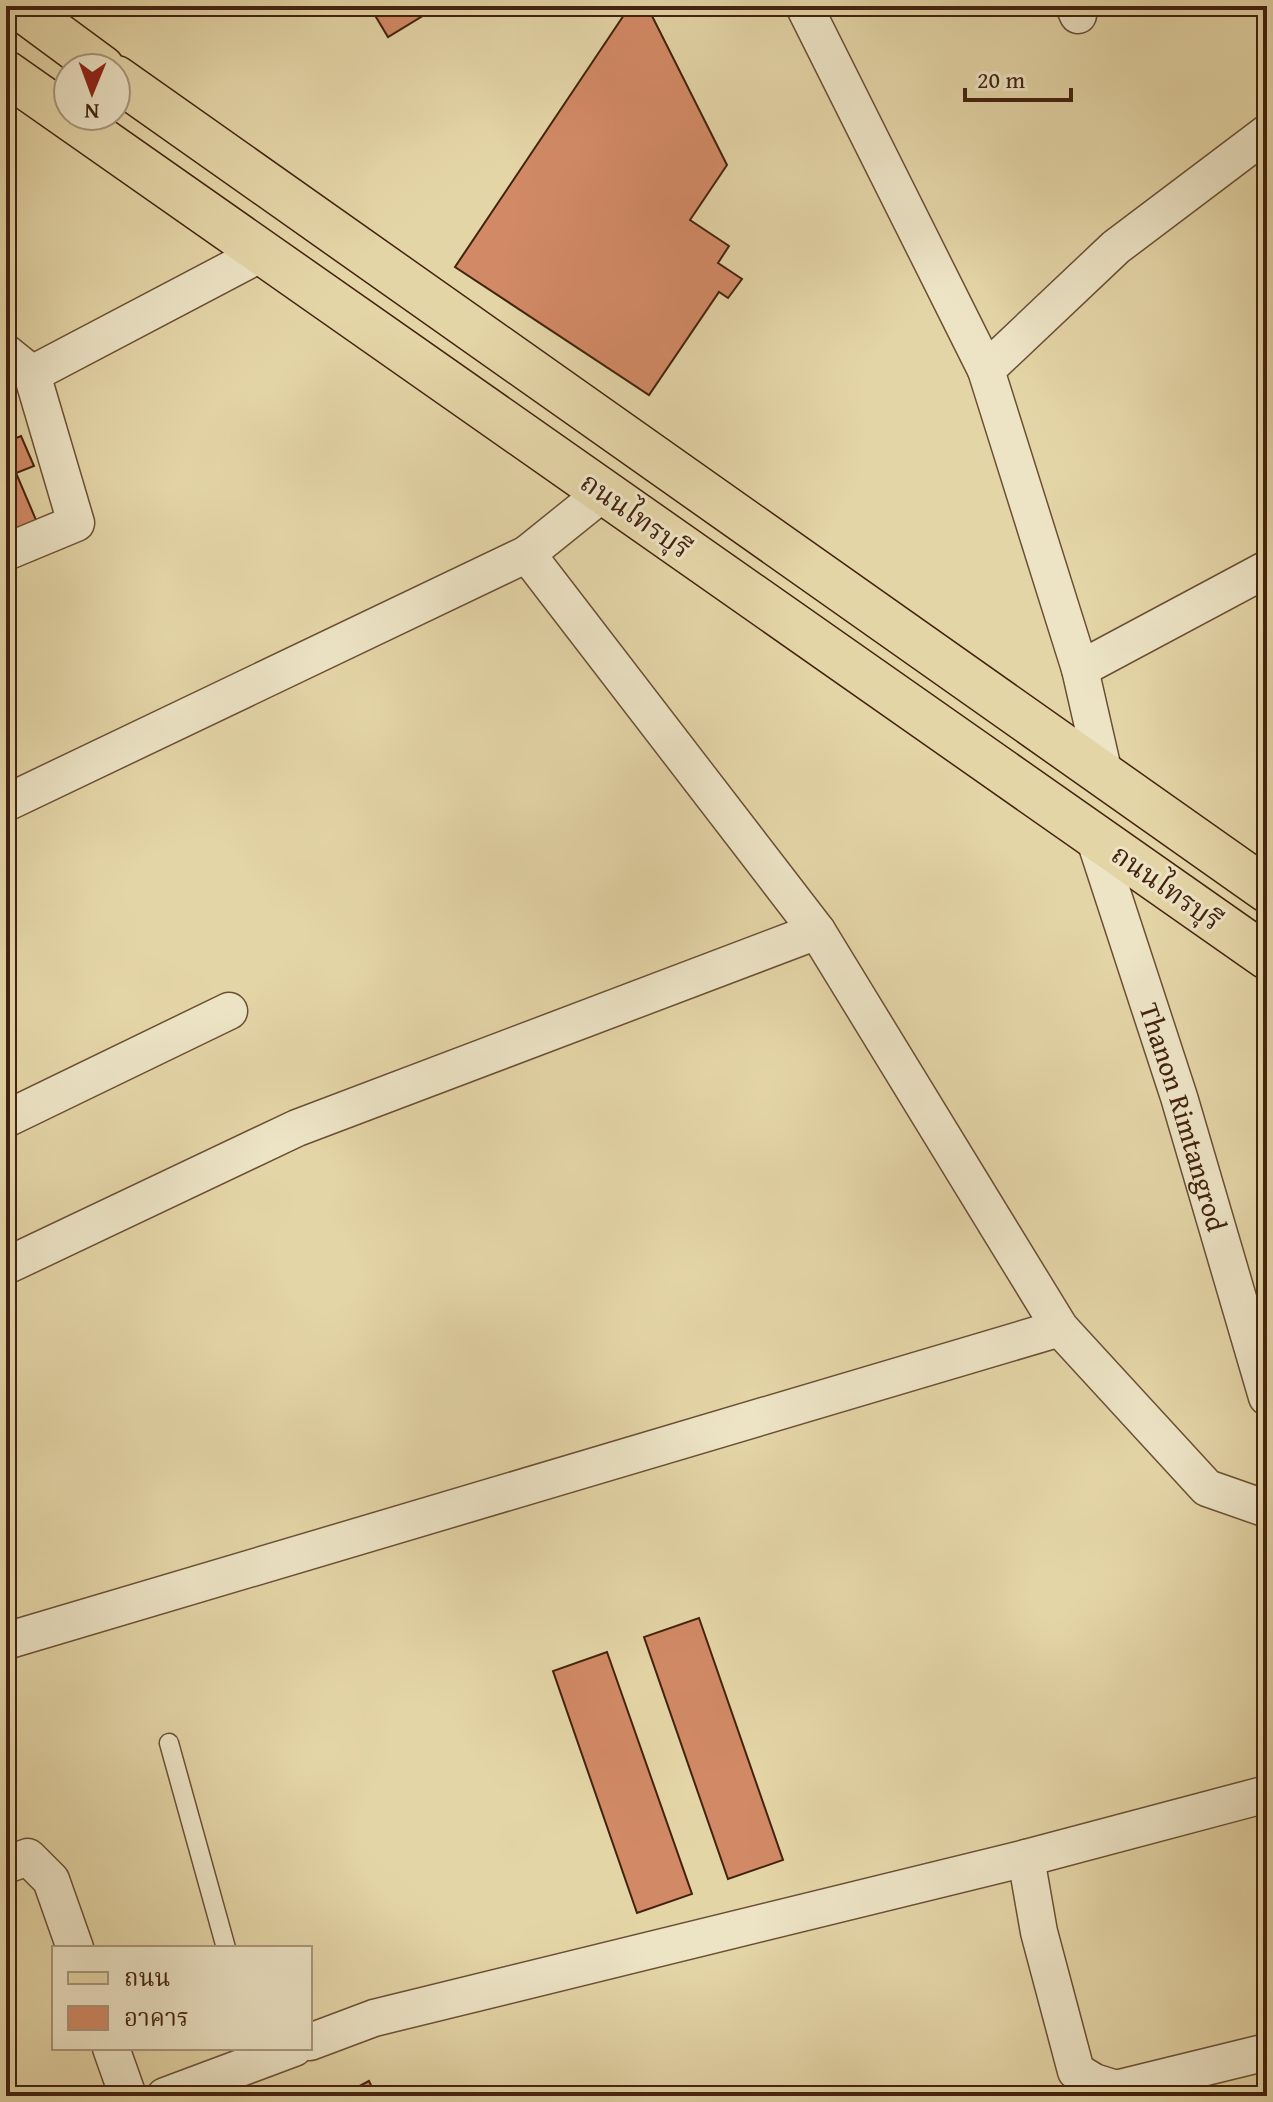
<svg xmlns="http://www.w3.org/2000/svg" width="1273" height="2102" font-family="'Gentium Book Plus','Noto Serif Thai',serif">
<rect width="100%" height="100%" fill="#e4d5a7"/>
<filter id="stains"><feTurbulence type="fractalNoise" baseFrequency=".0025" numOctaves="4"/><feColorMatrix values="0 0 0 0 .2 0 0 0 0 .09 0 0 0 0 .02 0 0 0 .5 -.17"/></filter>
<radialGradient id="worn" r=".72"><stop offset=".6" stop-color="#630" stop-opacity="0"/><stop offset="1" stop-color="#630" stop-opacity=".3"/></radialGradient>
<!-- building -->
<path fill="#d28a66" stroke="#43220e" stroke-width="2" d="M393 6H439L388 37 376 17Z
M630 6H647L727 165 690 220 729 246 718 263 742 279 728 298 719 292 649 395 455 267Z
M21 436 34 466 16 473 39 527 6 541V442Z
M699 1618 783 1860 728 1879 644 1637Z
M607 1652 692 1894 637 1913 553 1671Z
M369 2081 376 2096H355L352 2090Z"/>
<g fill="none" stroke-linecap="round" stroke-linejoin="round">
<defs>
<path id="lane" d="M169 1743 226 1948"/>
<g id="street">
<path d="M804 6 986 370"/>
<path d="M1074 6 1078 15"/>
<path d="M6 353 32 374"/>
<path d="M6 552 76 523 32 374 262 253"/>
<path d="M527 554 817 931 1060 1328 1207 1488 1267 1509"/>
<path d="M1080 669 1267 569"/>
<path d="M1104 774 1080 669 986 370 1116 247 1267 133"/>
<path d="M6 803 527 554 604 492"/>
<path id="s1" d="M1094 837 1179 1097 1267 1397"/>
<path d="M6 1119 229 1011"/>
<path d="M6 1266 297 1128 817 931"/>
<path d="M6 1641 1060 1328"/>
<path d="M1026 1858 1039 1932 1076 2071 1094 2082 1116 2089 1267 2052"/>
<path d="M6 1865 28 1857 51 1880 75 1948"/>
<path d="M310 2042 374 2018 1026 1858 1267 1794"/>
<path d="M111 2048 128 2096"/>
<path d="M165 2096 294 2048"/>
</g>
<path id="primary" d="M18 6 102 68
M6 73 1267 957
M116 78 1267 890"/>
</defs>
<!-- lane casing -->
<use href="#lane" stroke="#6b4f34" stroke-width="21"/>
<!-- street casing -->
<use href="#street" stroke="#6b4f34" stroke-width="39"/>
<!-- primary casing -->
<use href="#primary" stroke="#43220e" stroke-width="47"/>
<!-- lane -->
<use href="#lane" stroke="#ede4c6" stroke-width="18"/>
<!-- street -->
<use href="#street" stroke="#ede4c6" stroke-width="36"/>
<!-- primary -->
<use href="#primary" stroke="#e4d5a7" stroke-width="44"/>
</g>
<g text-anchor="middle" stroke-width="6" stroke-linejoin="round" paint-order="stroke">
<!-- street labels -->
<g font-size="28" fill="#43220e" stroke="#ede4c6">
<text transform="translate(636 515) rotate(35)" y="10">ถนนไทรบุรี</text>
<text transform="translate(1167 887) rotate(35)" y="10">ถนนไทรบุรี</text>
<text dy="10" stroke="none"><textPath href="#s1" startOffset="294">Thanon Rimtangrod</textPath></text>
</g>
</g>
<!-- margin -->
<rect width="1273" height="2102" fill="none" stroke="#e4d5a7" stroke-width="32"/>
<rect x="8" y="8" width="1257" height="2086" fill="none" stroke="#43220e" stroke-width="4"/>
<rect x="16" y="16" width="1241" height="2070" fill="none" stroke="#43220e" stroke-width="2"/>
<!-- legend -->
<rect x="52" y="1946" width="260" height="104" fill="#ede4c6" stroke="#a9967c" stroke-width="2"/>
<rect x="68" y="1972" width="40" height="12" fill="#e4d5a7" stroke="#a9967c" stroke-width="2"/>
<text x="124" y="1986" font-size="24" fill="#43220e">ถนน</text>
<rect x="68" y="2006" width="40" height="24" fill="#d28a66" stroke="#a9967c" stroke-width="2"/>
<text x="124" y="2026" font-size="24" fill="#43220e">อาคาร</text>
<!-- north arrow -->
<g transform="translate(92 92) rotate(181)"><circle r="38" fill="#ede4c6" stroke="#a9967c" stroke-width="2"/>
<path d="M0-6L14 30L0 20L-14 30Z" fill="#8f2418"/>
<text y="-12" font-size="22" font-weight="bold" text-anchor="middle" fill="#43220e">N</text>
</g>
<!-- scale -->
<path d="M965 88v12h106v-12" fill="none" stroke="#43220e" stroke-width="4"/>
<text x="977" y="88" font-size="24" fill="#43220e" stroke="#ede4c6" stroke-width="6" paint-order="stroke">20 m</text>
<rect width="100%" height="100%" filter="url(#stains)"/>
<rect width="100%" height="100%" fill="url(#worn)"/>
</svg>
